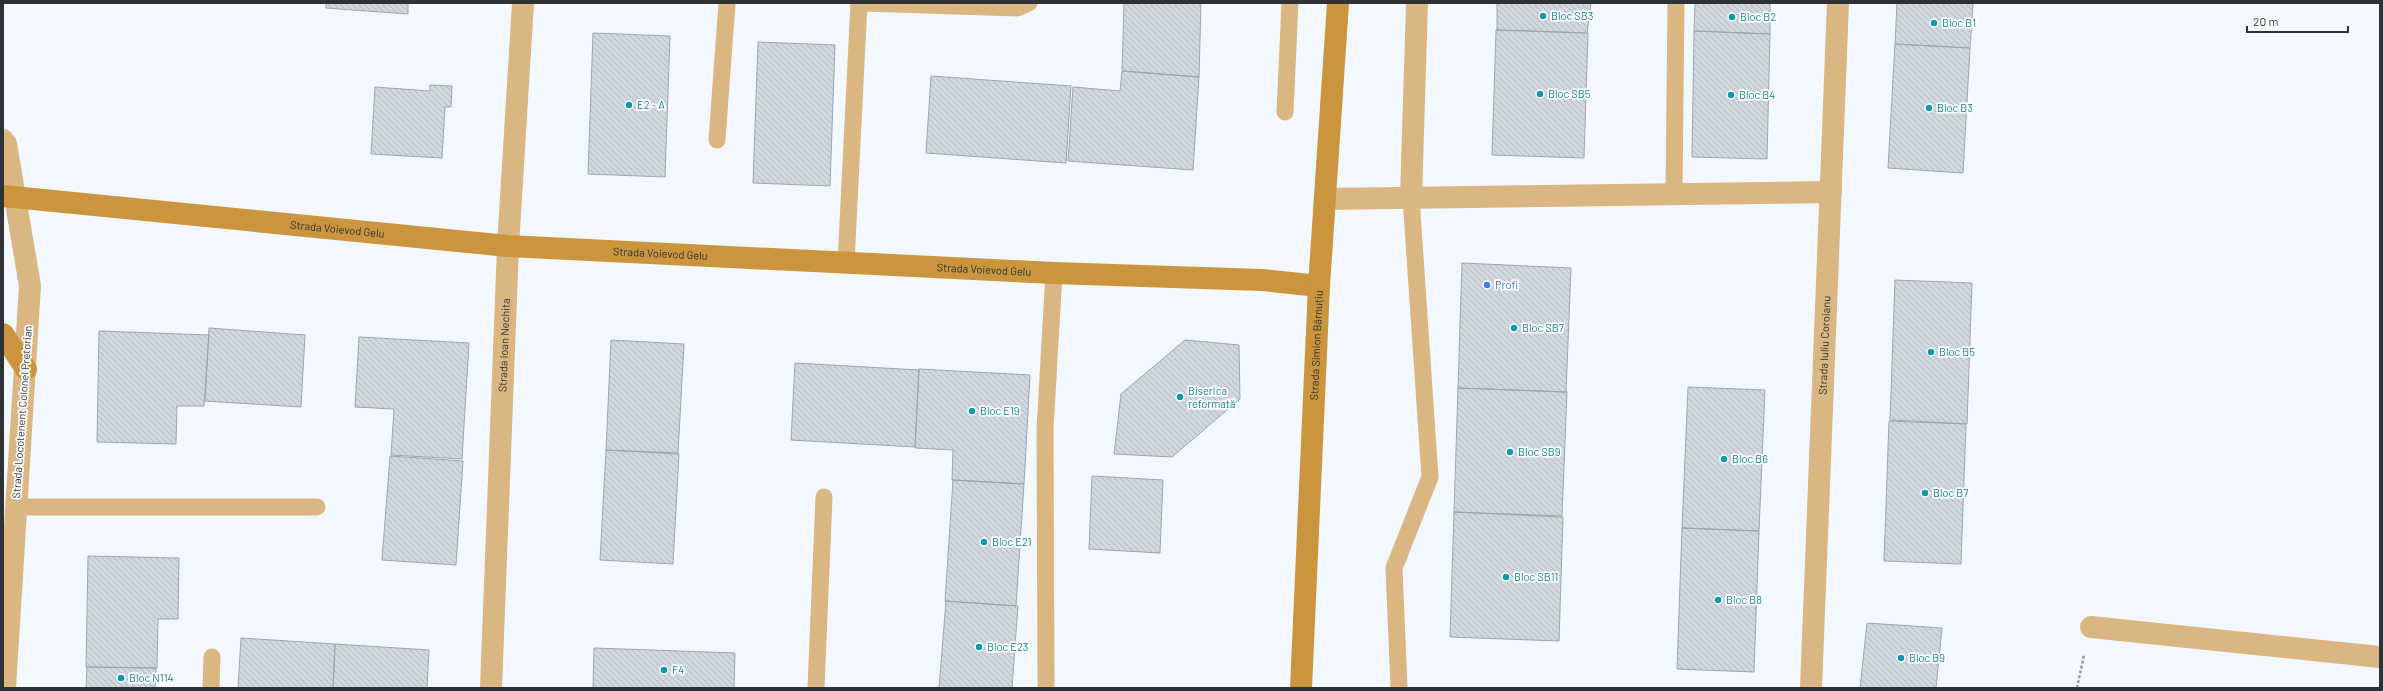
<svg xmlns="http://www.w3.org/2000/svg" width="2383" height="691" font-family="Barlow,sans-serif">
<defs>
<pattern id="building-back-hatch" width="6" height="6" patternUnits="userSpaceOnUse"><rect width="6" height="6" fill="#d0d7df"/><path d="M-1 5l2 2M0 0l6 6M5-1l2 2" fill="none" stroke="#b3b9c0"/></pattern>
</defs>
<rect width="100%" height="100%" fill="#f3f8ff"/>
<!-- building -->
<path fill="url(#building-back-hatch)" stroke="#9ea5ac" d="M326 3H408V14L326 8Z
M1124 3H1201L1199 77 1122 71Z
M1497 3H1591L1587 33 1497 30Z
M1695 3H1770V34L1694 31Z
M1897 3H1973L1970 48 1895 44Z
M1496 30 1588 33 1584 158 1492 155Z
M1694 31 1770 34 1767 159 1692 157Z
M593 33 670 36 665 177 588 174Z
M758 42 835 45 830 186 753 183Z
M1895 44 1970 48 1963 173 1888 168Z
M1122 71 1199 77 1193 170 1068 161 1073 87 1120 91Z
M931 76 1071 86 1066 163 926 153Z
M430 85 452 86 451 107H445L442 158 371 154 375 87 430 91Z
M1462 263 1571 268 1566 392 1458 388Z
M1895 280 1972 283 1967 424 1890 420Z
M209 328 305 335 301 407 205 401Z
M99 331 209 335 204 406H177L176 444 97 442Z
M359 337 469 343 462 459 391 455 394 409 355 407Z
M611 340 684 344 678 453 606 450Z
M1185 340 1239 345 1240 399 1172 457 1114 454 1121 394Z
M795 363 919 370 915 447 791 440Z
M919 369 1030 375 1024 484 952 480 953 450 915 448Z
M1688 387 1765 390 1759 531 1682 528Z
M1458 388 1567 392 1562 516 1454 512Z
M1889 421 1966 424 1961 564 1884 561Z
M606 450 679 454 673 564 600 560Z
M390 456 463 461 456 565 382 560Z
M1092 476 1163 480 1160 553 1089 549Z
M953 480 1024 484 1016 606 945 601Z
M1454 512 1563 517 1559 641 1450 637Z
M1682 528 1759 531 1754 672 1677 669Z
M88 556 179 558 178 619H158L157 668 86 667Z
M946 601 1018 606 1012 688H939Z
M1867 623 1942 628 1936 688H1860Z
M241 638 335 644 333 688H238Z
M335 644 429 650 427 688H333Z
M594 648 735 653 734 688H593Z
M87 667 156 668 155 688H86Z"/>
<g fill="none" stroke-linecap="round" stroke-linejoin="round">
<!-- path -->
<path stroke="#979ba0" stroke-width="2.5" stroke-dasharray="3 2" stroke-linecap="butt" d="M2077 688 2084 655"/>
<!-- lane -->
<path stroke="#dab682" stroke-width="17" d="M862 3 1017 8 1029 3
M1285 112 1290 3
M717 140 727 3
M1674 194 1676 3
M846 263 859 3
M15 507H317
M211 688 212 657
M816 688 824 497
M1046 688 1045 429 1054 273
M1399 688 1394 568 1430 477 1411 198"/>
<!-- street -->
<g stroke="#dab682" stroke-width="22">
<path d="M3 140 6 144 30 286 5 688"/>
<path d="M1411 198 1417 3"/>
<path d="M1325 199 1831 192"/>
<path d="M2091 627 2380 657"/>
<path id="s1" d="M491 688 508 246 523 3"/>
<path id="s2" d="M1811 688 1838 3"/>
</g>
<!-- secondary -->
<g stroke="#ca953d" stroke-width="22">
<path id="s3" d="M3 196 508 246 1054 273 1262 280 1319 286"/>
<path d="M3 334 26 369"/>
<path id="s4" d="M1301 688 1319 286 1338 3"/>
</g>
</g>
<!-- markers -->
<g fill="#0f9aa8" stroke="#fff" stroke-width="1.5">
<circle cx="1543" cy="16" r="4"/>
<circle cx="1732" cy="17" r="4"/>
<circle cx="1934" cy="23" r="4"/>
<circle cx="1540" cy="94" r="4"/>
<circle cx="1731" cy="95" r="4"/>
<circle cx="629" cy="105" r="4"/>
<circle cx="1929" cy="108" r="4"/>
<circle cx="1514" cy="328" r="4"/>
<circle cx="1931" cy="352" r="4"/>
<circle cx="1180" cy="397" r="4"/>
<circle cx="972" cy="411" r="4"/>
<circle cx="1510" cy="452" r="4"/>
<circle cx="1724" cy="459" r="4"/>
<circle cx="1925" cy="493" r="4"/>
<circle cx="984" cy="542" r="4"/>
<circle cx="1506" cy="577" r="4"/>
<circle cx="1718" cy="600" r="4"/>
<circle cx="979" cy="647" r="4"/>
<circle cx="1901" cy="658" r="4"/>
<circle cx="664" cy="670" r="4"/>
<circle cx="121" cy="678" r="4"/>
</g>
<circle fill="#3f7fe0" stroke="#fff" stroke-width="1.5" cx="1487" cy="285" r="4"/>
<g text-anchor="middle" stroke-width="3.5" stroke-linejoin="round" paint-order="stroke">
<!-- culture labels -->
<g font-size="11" fill="#0d838f" stroke="#fff" text-anchor="start">
<text x="1551" y="20">Bloc SB3</text>
<text x="1740" y="21">Bloc B2</text>
<text x="1942" y="27">Bloc B1</text>
<text x="1548" y="98">Bloc SB5</text>
<text x="1739" y="99">Bloc B4</text>
<text x="637" y="109">E2 - A</text>
<text x="1937" y="112">Bloc B3</text>
<text x="1522" y="332">Bloc SB7</text>
<text x="1939" y="356">Bloc B5</text>
<text x="1188" y="395">Biserica<tspan x="1188" dy="13">reformată</tspan></text>
<text x="980" y="415">Bloc E19</text>
<text x="1518" y="456">Bloc SB9</text>
<text x="1732" y="463">Bloc B6</text>
<text x="1933" y="497">Bloc B7</text>
<text x="992" y="546">Bloc E21</text>
<text x="1514" y="581">Bloc SB11</text>
<text x="1726" y="604">Bloc B8</text>
<text x="987" y="651">Bloc E23</text>
<text x="1909" y="662">Bloc B9</text>
<text x="672" y="674">F4</text>
<text x="129" y="682">Bloc N114</text>
</g>
<!-- street labels -->
<g font-size="11" fill="#2f3235" stroke="#fff">
<text dy="4" stroke="none"><textPath href="#s3" startOffset="336">Strada Voievod Gelu</textPath></text>
<text dy="4" stroke="none"><textPath href="#s3" startOffset="660">Strada Voievod Gelu</textPath></text>
<text dy="4" stroke="none"><textPath href="#s3" startOffset="984">Strada Voievod Gelu</textPath></text>
<text dy="4" stroke="none"><textPath href="#s1" startOffset="343">Strada Ioan Nechita</textPath></text>
<text dy="4" stroke="none"><textPath href="#s4" startOffset="343">Strada Simion Bărnuțiu</textPath></text>
<text dy="4" stroke="none"><textPath href="#s2" startOffset="343">Strada Iuliu Coroianu</textPath></text>
<text transform="translate(22 412) rotate(-86)" y="4">Strada Locotenent Colonel Pretorian</text>
</g>
<!-- shop labels -->
<g font-size="11" fill="#366cbe" stroke="#fff" text-anchor="start">
<text x="1495" y="289">Profi</text>
</g>
</g>
<!-- border -->
<rect width="2383" height="691" fill="none" stroke="#2f3235" stroke-width="8"/>
<!-- scale -->
<path d="M2247 26v6h101v-6" fill="none" stroke="#2f3235" stroke-width="2"/>
<text x="2253" y="26" font-size="12" fill="#2f3235" stroke="#ffffff" stroke-width="3" paint-order="stroke">20 m</text>
</svg>
